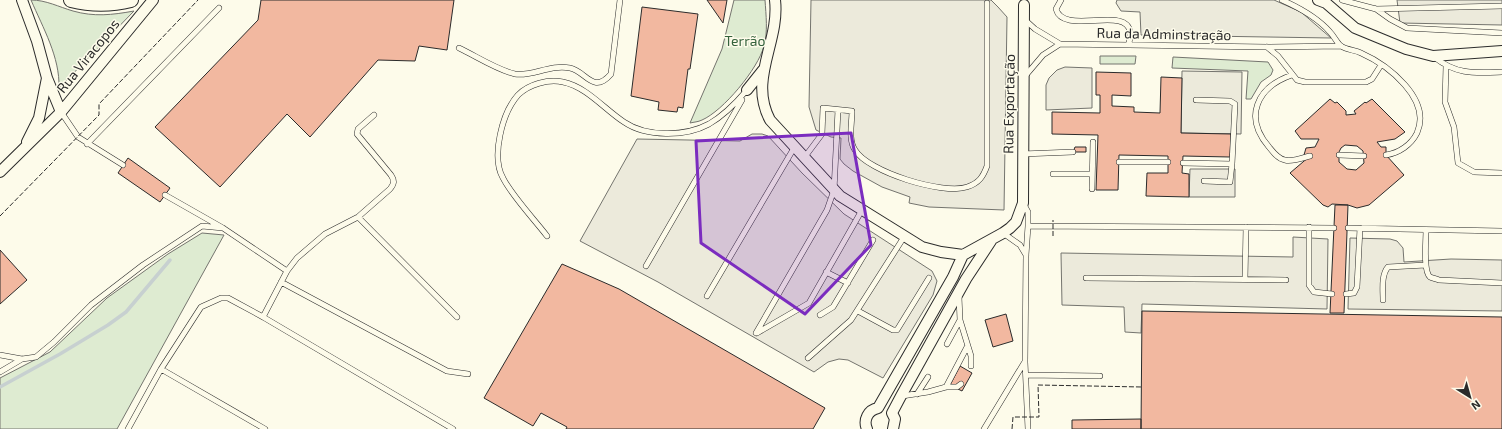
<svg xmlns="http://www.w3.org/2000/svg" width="1502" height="429" font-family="'Exo 2',sans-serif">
<rect width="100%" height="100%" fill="#fdfbea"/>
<!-- green -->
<path fill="#deebd1" stroke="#74746e" d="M31 0C46 0 59 7 73 11 94 17 112 15 134 11L59 88C60 57 43 28 31 0Z
M734 0H765C766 15 768 32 764 46 758 69 723 111 702 120 698 122 694 122 690 123L722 49Z
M1100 56H1136L1135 64H1100Z
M1173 57 1268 62 1273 70 1271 75 1261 82 1251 99H1246L1248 71 1172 68Z
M202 233 224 235 117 429H0V378L50 352 107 298 168 254Z"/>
<!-- parking -->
<path fill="#eceadb" stroke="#74746e" d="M811 0H991L998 7 1007 17 1004 210 929 207 909 203 910 197 882 187 853 171 844 164 840 159 841 138 831 137 816 130 809 107Z
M1117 0H1274L1301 12 1331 38 1141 35 1140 12 1121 11 1116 3Z
M1397 0H1502V25L1400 23Z
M1065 67 1092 68V108L1046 110V85L1049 78 1057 70Z
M1182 71 1242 72 1241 134 1181 133Z
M752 134H762L768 136 802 173 844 214 932 271 937 281 933 295 883 378 848 360 839 359 828 362 814 372 658 282 580 241 637 139 740 141Z
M1190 169H1235V197H1189Z
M1293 237 1328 239 1327 309 1142 304 1141 333 1125 332 1124 307 1062 305 1061 253 1293 257Z
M1350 238 1390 239 1397 241 1403 248 1404 262 1451 259 1502 260V311L1348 309Z"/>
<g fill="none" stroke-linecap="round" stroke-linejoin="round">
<!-- stream -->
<path stroke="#c7d0d0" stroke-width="3.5" d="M0 387 60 354 108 325 126 312 170 260"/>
</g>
<!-- building -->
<path fill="#f2b8a0" stroke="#2b2b2b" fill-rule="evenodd" d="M261 0H454L447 50 419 46 415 61 378 60 310 137 287 114 220 187 155 127 258 20Z
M707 0H727L723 23Z
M642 7 698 14 690 69H688L683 108 678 107 677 112 658 110 659 102 631 96Z
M1096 72 1131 73V96L1112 95V106L1134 107V112L1160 113 1161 77 1182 78 1181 133 1231 134 1230 157 1183 156 1182 173 1189 174V197L1146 196 1147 173H1168V156L1119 155 1118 190H1096L1098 135 1052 134V112L1100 113V95H1096Z
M1330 99 1335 103 1337 102 1346 111V115L1356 114 1354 111 1365 102 1366 103 1372 99 1405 132 1395 139 1377 142 1381 147H1386V155L1404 175 1369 205 1357 208 1348 205 1332 204 1328 207 1323 205 1290 173 1310 156 1304 155 1306 148 1315 147 1319 139H1301L1295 131ZM1345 145 1357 146 1363 151 1364 163 1356 170 1347 169 1339 162V152L1341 148Z
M1075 147H1086V152H1073Z
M128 158 170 188 160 202 118 173Z
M1335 205H1348L1344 313H1330Z
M0 250 27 280 0 304Z
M562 264 619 289 825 408 813 429H566L567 427 541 413 533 426 484 398Z
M1142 311 1502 317V429H1141Z
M1006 314 1013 341 993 347 985 320Z
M960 366 972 373 962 391 950 385Z
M1141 419V429H1072V420Z"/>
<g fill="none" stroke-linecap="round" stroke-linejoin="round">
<defs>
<path id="service" d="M1061 0 1056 9C1063 36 1127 5 1130 32 1131 35 1129 41 1129 44
M1282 0C1300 8 1317 17 1330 32 1334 36 1337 43 1341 46 1347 50 1355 50 1361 53 1388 65 1432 99 1417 133 1411 145 1399 153 1386 155
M1342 0 1376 9 1502 6
M1376 9 1390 19 1407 28 1502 33
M1024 19 1035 29 1060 44
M1267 47 1278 56 1297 80 1305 82H1366L1372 79 1381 65
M459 48C476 56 497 70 515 74 532 77 550 64 570 68 586 71 593 95 611 74L620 0
M1434 57C1457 75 1474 73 1502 72
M1446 66 1445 102 1454 127 1458 163 1474 172 1502 173
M1026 75 1043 55 1060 44 1267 47 1341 46
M1292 75C1257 87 1243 117 1269 147 1273 152 1278 159 1285 160 1292 162 1302 158 1310 156
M61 112 78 137 123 165
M87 144 219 8
M1022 154 1073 152
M1339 155 1364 156
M804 158 822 134 823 108 852 111C852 123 848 140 855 150 868 172 943 195 967 187 979 183 983 177 987 166V3
M1119 162H1168
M1183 163 1232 164 1235 104 1230 101 1196 100
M1053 174H1092
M1204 181 1230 182 1232 164
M1092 189 1093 142
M165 195 223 228 287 271
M1023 203 1028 212V226L1026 255 1025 362 1028 429
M358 217 457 317
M1028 226 1334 228
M1309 227V285L1314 292 1332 294
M1348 228 1502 231
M1426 230C1426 240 1423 271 1430 277 1432 278 1437 279 1439 280L1502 283
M1003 233 1020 245 1026 255
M547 236C534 219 512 196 503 178 491 157 502 113 518 95 529 84 548 79 563 82 587 87 604 109 624 122 646 137 685 137 709 124 723 116 736 103 747 90
M646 266 742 100
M826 272 848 283
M1086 278 1286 280
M1245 279 1246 227
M281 282 447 371 468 374
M1346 294 1354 293 1357 287 1360 228
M707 296 794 148
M959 297 960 320 971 356V366
M1383 300C1383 290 1381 275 1388 267L1426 265
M858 311 893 330H897L929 278
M820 315 833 307 836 302 873 240
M263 317 453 429
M756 333 827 210 834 190 838 110
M757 333 809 303 862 210
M947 344 960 320
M0 355 22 359 36 357 54 342 91 305 143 265 202 226 223 228
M808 358 851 320 904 237
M161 369 265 429
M0 372 22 359
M1026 375 1100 376
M946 387 967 347
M917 394 928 377
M902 396 928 392 946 387H957L961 384
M128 429 161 369 201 307 221 298H228L263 317 287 271 297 258 325 234 358 217 390 189C394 184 395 181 391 175L357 134 358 129 374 115
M984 429 1024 363"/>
<path id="minor" d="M22 0 37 41 47 78 61 112
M775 0C780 42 748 79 770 120L840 196 922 247 941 252 963 255 1003 233 1010 228 1016 222 1023 203 1024 5
M1318 0 1326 3 1355 28 1406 49 1433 56 1502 51
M747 90 763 70
M27 142 39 118 47 78
M0 172 61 112 153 0
M867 429C863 420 868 410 878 408L953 277 963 255
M893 429 895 419 892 413 901 396 966 279 991 241"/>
<path id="secondary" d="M71 0C91 5 111 5 131 0"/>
</defs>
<!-- service casing -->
<use href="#service" stroke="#2b2b2b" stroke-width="6"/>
<!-- minor casing -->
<use href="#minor" stroke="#2b2b2b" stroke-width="12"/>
<!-- secondary casing -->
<use href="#secondary" stroke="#2b2b2b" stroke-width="16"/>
<!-- service -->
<use href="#service" stroke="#fdfbea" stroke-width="5"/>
<!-- minor -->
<use href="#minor" stroke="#fdfbea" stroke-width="10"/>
<!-- secondary -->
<use href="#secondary" stroke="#fdfbea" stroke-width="14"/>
<!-- fence -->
<path stroke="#2b2b2b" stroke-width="1" stroke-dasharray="5 2" stroke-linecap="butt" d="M0 216 99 115V104L198 0
M1053 236V220
M1012 429 1013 417H1039L1038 385 1142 387"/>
</g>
<!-- marked area -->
<path fill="#7b2cbf" fill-opacity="0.2" stroke="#7b2cbf" stroke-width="3" stroke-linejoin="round" d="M851 133 871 245 805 314 701 243 696 141Z"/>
<g text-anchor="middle" stroke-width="3" stroke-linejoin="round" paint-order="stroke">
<!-- street labels -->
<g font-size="14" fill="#2b2b2b" stroke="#fdfbea">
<text transform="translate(1164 34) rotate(1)" y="5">Rua da Adminstração</text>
<text transform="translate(88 56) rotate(-51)" y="5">Rua Viracopos</text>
<text transform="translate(1009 104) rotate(-89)" y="5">Rua Exportação</text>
</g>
<!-- park labels -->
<g font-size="14" fill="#34623c" stroke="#fdfbea">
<text x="745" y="46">Terrão</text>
</g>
</g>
<!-- north arrow -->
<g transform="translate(1470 397) rotate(143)" stroke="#fdfbea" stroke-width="3" paint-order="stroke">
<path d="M0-3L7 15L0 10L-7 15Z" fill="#2b2b2b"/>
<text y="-6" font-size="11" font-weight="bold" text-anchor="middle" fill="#2b2b2b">N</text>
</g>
</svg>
